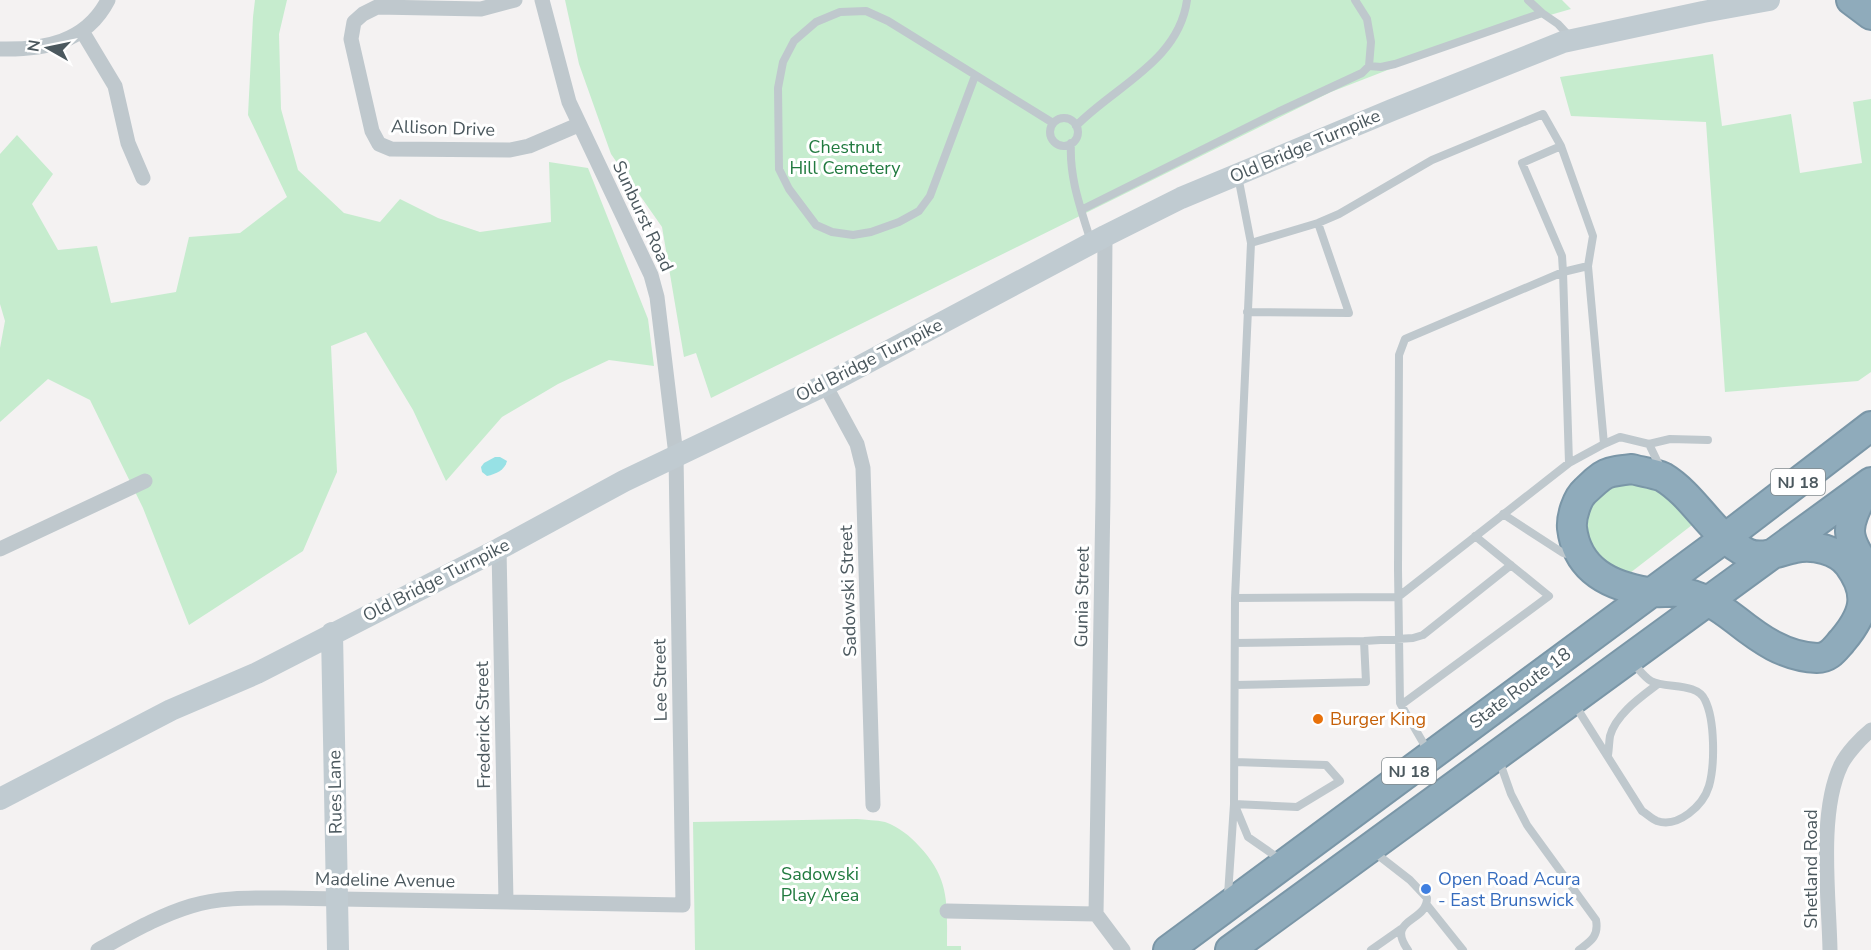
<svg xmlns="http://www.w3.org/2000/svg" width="1871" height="950" font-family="'Nunito Sans',sans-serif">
<rect width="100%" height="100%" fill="#f4f2f2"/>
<!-- green -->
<path fill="#c6ecce" d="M255 0H287L279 34 281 109 298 170 344 213 380 222 400 199 438 218 480 232 551 222 549 162 588 168 648 319 654 366 609 360 558 384 502 417 446 481 413 410 366 332 331 346 337 472 303 551 189 625 143 508 90 400 48 379 0 422V348L5 321 0 304V154L17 135 53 174 32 204 58 250 97 246 111 303 176 292 189 237 240 233 287 197 248 115 253 17Z
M565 0H1562L1571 9 1470 38 1331 92 711 398 696 353 684 357 662 227 611 154 579 64Z
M1713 54 1722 126 1791 114 1800 173 1862 163 1853 102 1871 99V372L1858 381 1725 392 1706 122 1571 116 1560 77Z
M1620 481H1644L1664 492 1694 519 1690 524 1692 525 1630 573H1615L1585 543C1583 508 1589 496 1620 481Z
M857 819C866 820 876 820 885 822 899 827 910 836 919 846 950 879 947 903 947 946H961V950H695L693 822Z"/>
<!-- water -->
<path fill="#97e1e5" d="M495 457H500L507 461C505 470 496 474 487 476L482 472 481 467 484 463Z"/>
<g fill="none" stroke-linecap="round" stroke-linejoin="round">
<defs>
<path id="highway" d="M1851 0 1871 15
M1632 469C1642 472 1654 473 1663 477 1696 497 1712 536 1747 553 1762 560 1780 551 1795 548 1813 544 1838 550 1849 565 1871 595 1864 615 1842 641 1834 650 1829 658 1817 658 1785 657 1760 639 1736 620 1719 607 1702 595 1680 592 1670 591 1659 593 1648 592 1610 586 1577 570 1572 528 1571 517 1577 498 1585 491 1605 472 1605 472 1632 469Z
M1866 487C1845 531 1843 532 1870 573
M1168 950 1725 538 1871 426
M1230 950 1871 482"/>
</defs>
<!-- highway casing -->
<use href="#highway" stroke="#7a96a7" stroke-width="32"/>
<!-- lane -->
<path stroke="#bfc8cd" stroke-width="8" d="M1528 0 1542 13
M1369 66 1381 67 1395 64 1542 13 1558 24 1571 38
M975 76 930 196 919 211 899 222 871 232 853 235 832 232 816 225 789 189 779 169 778 88 783 62 794 41 816 22 840 12 866 11 888 21 1053 123
M1050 132a14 14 0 1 1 28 0a14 14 0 1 1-28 0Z
M1076 126C1115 86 1179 61 1187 0
M1071 143C1069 178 1081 209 1091 242
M1238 176 1251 243 1318 223 1339 214 1432 160 1543 114 1561 146 1593 236 1588 266 1563 272 1562 256 1522 163 1561 146
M1081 210 1278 112 1362 73 1369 66 1371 42 1367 19 1355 0
M1588 266 1604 444
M1247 312 1349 313 1318 223
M1649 444 1670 439 1708 440
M1569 463 1604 444 1620 437 1649 444 1661 469
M1503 514 1563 553 1574 556
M1235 598 1398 597 1569 463 1563 272 1405 339 1399 355 1398 570 1400 703 1428 751
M1235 643 1364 641 1413 638 1423 635 1511 565
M1235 685 1366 682 1364 641
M1401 705 1549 596 1475 536
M1575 705 1642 811C1647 814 1652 819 1657 821 1678 828 1703 806 1709 786 1715 765 1715 720 1705 700 1697 682 1666 689 1651 681 1644 677 1638 668 1632 662
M1608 755C1609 749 1609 742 1610 736 1616 714 1641 697 1658 684
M1499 760 1511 794 1527 825 1596 920C1599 936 1591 941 1579 950
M1234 804 1297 807 1340 781 1326 765 1235 762
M1236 808 1248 837 1281 860
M1374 852 1410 880 1427 898C1427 923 1385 918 1408 950
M1228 895 1234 804 1235 598 1251 243
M1427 905 1463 950
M1371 950 1401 929"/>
<!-- street -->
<path stroke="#bfc8cd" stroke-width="15" d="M515 0 481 9 377 7 363 14 354 22 351 39 372 131 379 144 391 149 510 150 529 146 578 125
M82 31 115 86 128 143 143 178
M0 49C43 50 86 43 108 0
M1105 236 1103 497 1096 914 1123 950
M825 385 857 444 863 468 873 805
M0 549 145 481
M499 549 506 901
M947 911 1096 914
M98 950C128 934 158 916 191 906 220 897 253 898 284 898L683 905 676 455 657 297 651 275 569 102 542 0
M1830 950C1829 897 1818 813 1841 765 1847 753 1861 738 1871 730"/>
<!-- secondary -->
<path stroke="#c0cbd1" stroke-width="22" d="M332 633 338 950
M0 799 171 710 257 673 499 549 624 481 825 385 1105 236 1181 198 1392 110 1563 42 1703 12 1769 0"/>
<!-- highway -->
<use href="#highway" stroke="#8fabbb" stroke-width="28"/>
</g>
<!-- markers -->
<circle fill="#e8710a" stroke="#fff" stroke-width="2" cx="1318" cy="719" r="6"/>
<circle fill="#3f7fe0" stroke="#fff" stroke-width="2" cx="1426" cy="889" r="6"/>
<g text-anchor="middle" stroke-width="6" stroke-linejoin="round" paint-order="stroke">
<!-- shield labels -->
<g fill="#fff" stroke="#818a8e" stroke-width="1.5">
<rect x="1771" y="469" width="54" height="26" rx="4.5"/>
<rect x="1382" y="758" width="54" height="26" rx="4.5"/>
</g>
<g font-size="16" font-weight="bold" fill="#4b585e">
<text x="1798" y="488">NJ 18</text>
<text x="1409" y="777">NJ 18</text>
</g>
<!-- street labels -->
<g font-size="18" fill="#4b585e" stroke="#fff">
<text transform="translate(443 128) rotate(2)" y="6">Allison Drive</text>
<text transform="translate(1305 146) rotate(-23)" y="6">Old Bridge Turnpike</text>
<text transform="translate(643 216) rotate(65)" y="6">Sunburst Road</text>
<text transform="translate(869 360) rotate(-27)" y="6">Old Bridge Turnpike</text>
<text transform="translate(436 580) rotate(-27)" y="6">Old Bridge Turnpike</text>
<text transform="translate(848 591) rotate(-92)" y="6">Sadowski Street</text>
<text transform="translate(1082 597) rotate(-89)" y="6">Gunia Street</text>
<text transform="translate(660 680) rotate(-91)" y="6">Lee Street</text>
<text transform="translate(1520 688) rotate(-37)" y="6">State Route 18</text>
<text transform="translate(483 725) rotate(-91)" y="6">Frederick Street</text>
<text transform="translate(335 792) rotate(-91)" y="6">Rues Lane</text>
<text transform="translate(1811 869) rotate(-90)" y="6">Shetland Road</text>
<text transform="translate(385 880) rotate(1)" y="6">Madeline Avenue</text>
</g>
<!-- park labels -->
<g font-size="18" fill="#217a3f" stroke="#fff">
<text x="845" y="153">Chestnut<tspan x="845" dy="21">Hill Cemetery</tspan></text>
<text x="820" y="880">Sadowski<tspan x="820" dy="21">Play Area</tspan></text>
</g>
<!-- food labels -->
<g font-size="18" fill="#c56008" stroke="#fff" text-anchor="start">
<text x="1330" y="725">Burger King</text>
</g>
<!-- shop labels -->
<g font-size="18" fill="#366cbe" stroke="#fff" text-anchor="start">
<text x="1438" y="885">Open Road Acura<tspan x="1438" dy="21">- East Brunswick</tspan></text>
</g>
</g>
<!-- north arrow -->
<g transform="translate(48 48) rotate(279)" stroke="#ffffff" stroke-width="4.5" paint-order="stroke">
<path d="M0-4.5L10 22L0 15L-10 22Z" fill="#4b585e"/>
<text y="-9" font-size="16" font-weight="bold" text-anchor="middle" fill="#4b585e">N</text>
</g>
</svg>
